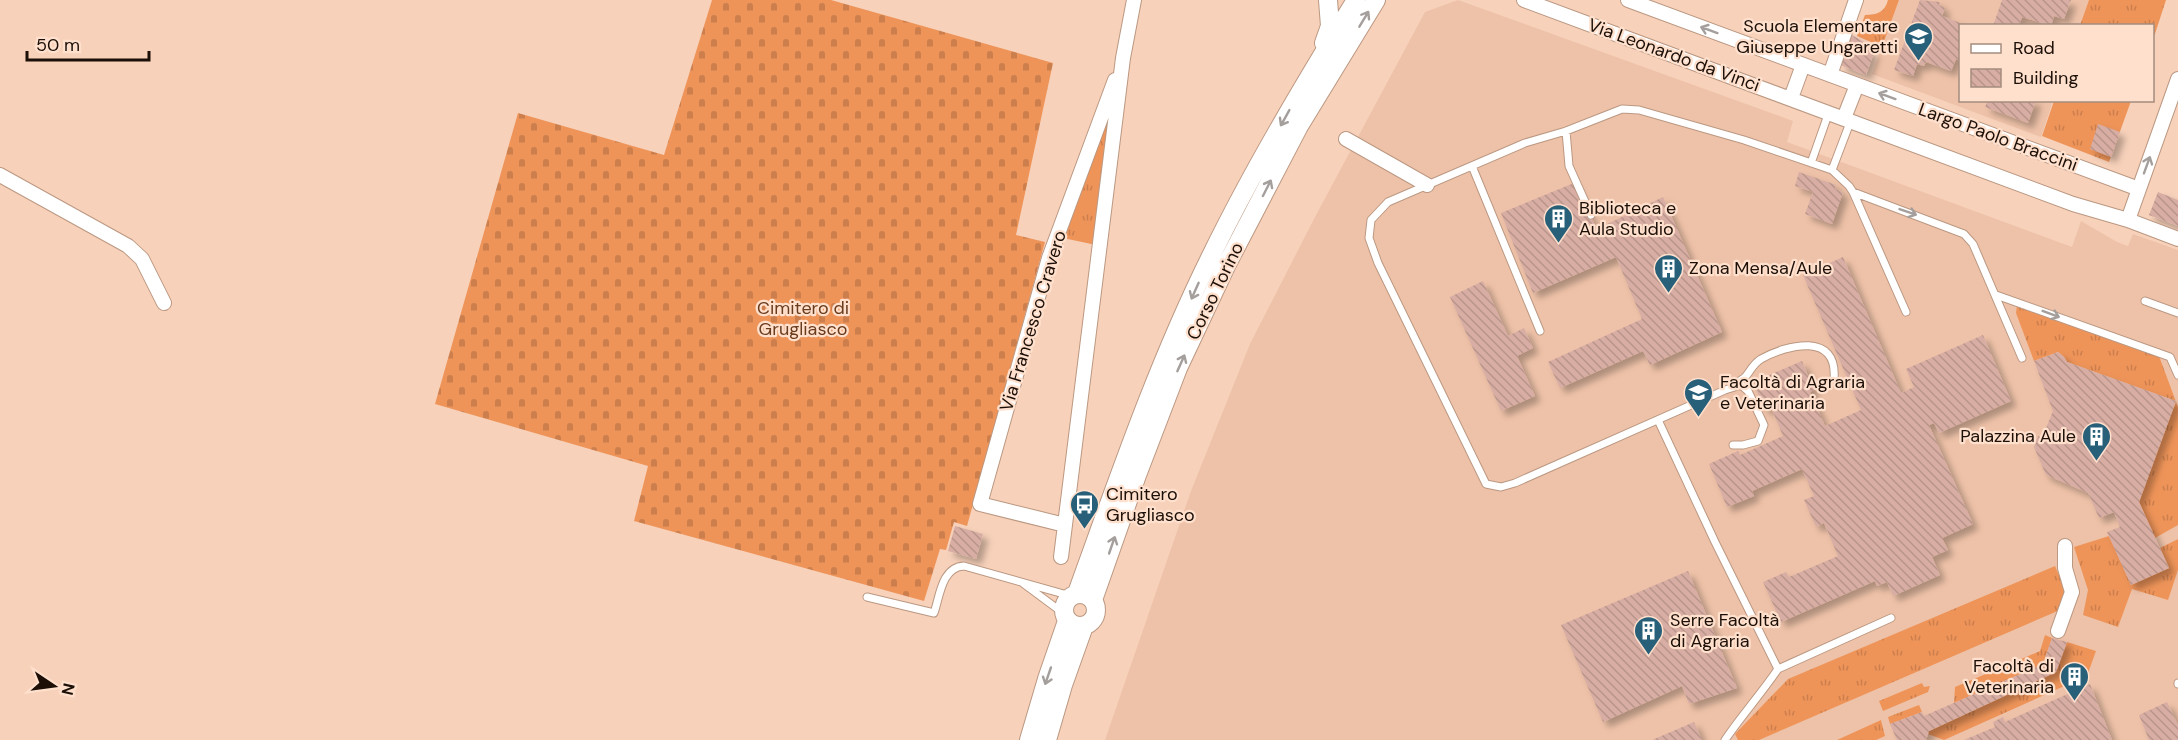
<svg xmlns="http://www.w3.org/2000/svg" width="2178" height="740" font-family="'DM Sans',sans-serif">
<defs>
<pattern id="grass-tufts" width="24" height="20" patternUnits="userSpaceOnUse" patternTransform="scale(1.5)"><rect width="24" height="20" fill="#ee9459"/><path d="M3 7l-1-3M5 7V3M7 7l1-3M15 17l-1-3M17 17v-4M19 17l1-3" fill="none" stroke="#cc7e4c"/></pattern>
<pattern id="cemetery-stones" width="16" height="16" patternUnits="userSpaceOnUse" patternTransform="scale(1.5)"><rect width="16" height="16" fill="#ee9459"/><path d="M2 7V4a2 2 0 0 1 4 0v3zM10 15v-3a2 2 0 0 1 4 0v3z" fill="#cc7e4c"/></pattern>
<pattern id="building-back-hatch" width="6" height="6" patternUnits="userSpaceOnUse" patternTransform="scale(1.5)"><rect width="6" height="6" fill="#d8ada3"/><path d="M-1 5l2 2M0 0l6 6M5-1l2 2" fill="none" stroke="#b9948b"/></pattern>
<filter id="shadow"><feDropShadow dx="5.5" dy="5.5" stdDeviation="3" flood-color="#0004"/></filter>
</defs>
<rect width="100%" height="100%" fill="#f7d1ba"/>
<!-- built -->
<path fill="#eec2a8" d="M1458 0 1793 121 1787 142 2072 247 2081 221 2117 242 2128 246 2133 234 2178 250V740H1105L1191 491 1250 344 1315 217 1425 12Z
M1899 0H2089L2080 25 1960 26V100L2053 101 2041 137 1872 74Z"/>
<!-- grass -->
<path fill="url(#grass-tufts)" d="M1888 0H1899L1882 47 1857 36 1865 15C1877 15 1885 12 1888 0Z
M2089 0H2166L2153 40 2152 26 2080 25Z
M2054 101H2131L2109 162 2042 136Z
M1107 122 1109 123 1096 245 1063 238Z
M2017 305 2159 356 2178 407V525L2155 538 2139 502 2176 401 2067 362 2064 357 2058 352 2034 361 2016 313Z
M2109 536 2131 585 2169 568 2160 548 2178 539V570L2168 600 2132 589 2118 627 2083 615 2088 590 2074 547Z
M2055 566 2067 594 2060 610 1759 740H1738L1735 734 1788 679Z
M2045 635 2052 638 2043 664 1954 703 1955 687 2040 651Z
M2067 642 2096 651 2087 676 1944 740 1928 734 1929 731 2056 672Z
M1922 683 1924 687 1930 686 1928 692 1883 711 1879 701Z
M1919 705 1922 712 1890 724 1888 717Z
M1881 720 1885 736 1876 740H1837Z"/>
<!-- cemetery -->
<path fill="url(#cemetery-stones)" d="M712 0H831L1053 63 1016 235 1045 242 967 526 954 522 946 550 940 549 924 601 634 521 648 466 435 404 518 113 664 155Z"/>
<!-- building -->
<path fill="url(#building-back-hatch)" filter="url(#shadow)" d="M1920 0 1940 2 1939 5 1945 8 1942 16 1966 25 1960 26V61L1956 59 1951 71 1926 62 1924 66 1917 64 1913 76 1894 70Z
M2002 0H2071L2064 19 2054 16 2051 26 2022 17 2019 26H1993Z
M1850 34 1864 42 1863 47 1874 52 1866 75 1840 65Z
M1988 100H2036L2028 123 1985 107Z
M2098 124 2120 132 2111 157 2090 149Z
M1799 172 1836 185 1835 189 1843 192 1832 224 1805 214 1813 192 1795 186Z
M1574 183 1597 229 1663 197 1722 332 1650 365 1643 351 1560 388 1548 362 1642 319 1616 257 1533 293 1501 213Z
M2158 192 2178 200V226L2149 215Z
M1843 257 1901 393 1914 387 1906 369 1983 335 2011 401 1939 433 1934 423 1929 425 1973 524 1942 538 1948 550 1932 557 1940 575 1893 596 1887 582 1877 586 1875 581 1781 622 1763 582 1786 572 1789 577 1838 556 1824 523 1816 527 1804 500 1814 496 1802 469 1752 491 1754 496 1727 507 1709 464 1738 451 1740 455 1783 436 1771 407 1765 410 1753 382 1802 361 1814 390 1810 392 1825 426 1861 410 1803 275Z
M1483 281 1508 336 1524 328 1533 348 1517 356 1535 396 1501 411 1450 297Z
M2058 352 2064 357 2067 362 2176 401 2139 502 2169 568 2131 585 2107 532 2120 527 2114 512 2099 518 2088 493 2046 475 2034 447 2038 436 2042 438 2053 411 2034 361Z
M955 526 983 534 976 559 948 551Z
M1688 571 1737 688 1689 704 1682 686 1603 722 1561 625Z
M2052 638 2067 642 2056 672 1929 731 1926 740H1897L1890 724 1922 712 1924 716 2043 664Z
M2090 684 2112 740H1964L1995 727 1993 722 2003 717 2005 722Z
M2167 702 2178 725V740H2149L2139 715Z
M1694 722 1702 740H1652Z"/>
<g fill="none" stroke-linecap="round" stroke-linejoin="round">
<defs>
<path id="lane" d="M1566 131 1569 166 1591 215
M1811 163 1829 112
M1472 166 1540 331
M1832 170 1851 120
M1853 192 1964 234 1973 244 2022 358
M1996 295 2170 357 2178 375
M2145 301 2178 313
M1734 384C1738 382 1744 379 1746 376 1751 370 1753 364 1761 359 1788 344 1838 332 1834 379
M1658 420 1715 542 1778 669 1891 618
M1733 445H1743L1758 441 1764 425 1748 391 1741 385 1725 390 1515 483 1501 487 1486 484 1378 263 1369 238 1371 220 1388 202 1525 143 1566 131 1622 109 1639 110 1744 140 1832 170 1849 186 1853 192 1906 312
M1024 584 1063 613
M867 597 934 613C940 595 942 567 964 566L1071 596
M2178 684V683
M1725 740C1742 715 1761 694 1778 669"/>
<path id="street" d="M1524 0 2073 204 2128 220 2178 239
M1628 0 2139 189
M1830 75 1856 0
M1791 98 1803 65
M1844 118 1857 85
M1346 139 1427 185
M0 175 128 246 142 259 164 303
M2128 220 2178 79
M1065 525 980 504 1049 258 1115 80
M1061 557 1123 58 1134 0
M2058 631 2072 592 2065 568V546"/>
<path id="secondary" d="M1324 43 1330 26 1328 0
M1077 593C1118 480 1157 365 1211 256 1254 168 1305 83 1356 0
M1064 610a16 16 0 1 1 32 0a16 16 0 1 1-32 0Z
M1093 600 1137 475 1178 368 1226 266 1299 126 1376 0
M1029 740 1047 679 1067 621
M1047 740 1063 685 1084 626"/>
</defs>
<!-- lane casing -->
<use href="#lane" stroke="#bb9882" stroke-width="9"/>
<!-- street casing -->
<use href="#street" stroke="#bb9882" stroke-width="16"/>
<!-- secondary casing -->
<use href="#secondary" stroke="#bb9882" stroke-width="20"/>
<!-- lane -->
<use href="#lane" stroke="#fff" stroke-width="7"/>
<!-- street -->
<use href="#street" stroke="#fff" stroke-width="14"/>
<!-- secondary -->
<use href="#secondary" stroke="#fff" stroke-width="18"/>
</g>
<!-- one-way arrows -->
<defs><path id="oneway-shaft" d="M-6 0H5M1.5-3L5.5 0L1.5 3" fill="none" stroke-width="1.6" stroke-linecap="round" stroke-linejoin="round" transform="scale(1.5)"/></defs>
<g stroke="#a49f9c">
<use href="#oneway-shaft" transform="translate(1364 19) rotate(-59)"/>
<use href="#oneway-shaft" transform="translate(1709 30) rotate(-160)"/>
<use href="#oneway-shaft" transform="translate(1887 96) rotate(-160)"/>
<use href="#oneway-shaft" transform="translate(1285 118) rotate(119)"/>
<use href="#oneway-shaft" transform="translate(2147 165) rotate(-70)"/>
<use href="#oneway-shaft" transform="translate(1267 188) rotate(-63)"/>
<use href="#oneway-shaft" transform="translate(1908 212) rotate(19)"/>
<use href="#oneway-shaft" transform="translate(1195 291) rotate(114)"/>
<use href="#oneway-shaft" transform="translate(2051 314) rotate(20)"/>
<use href="#oneway-shaft" transform="translate(1181 363) rotate(-66)"/>
<use href="#oneway-shaft" transform="translate(1112 545) rotate(-71)"/>
<use href="#oneway-shaft" transform="translate(1048 676) rotate(109)"/>
</g>
<!-- icons -->
<defs>
<symbol id="school-pin" viewBox="-11 -11 22 30"><path d="M0 17L-7.5 6A9.5 9.5 0 1 1 7.5 6Z" fill="#285f79" stroke="#ffe0cd"/><path d="M0-5L7-2L0 1L-7-2ZM-4 1L0 2.5L4 1V4Q0 6-4 4Z" fill="#fff"/></symbol>
<symbol id="building-pin" viewBox="-11 -11 22 30"><path d="M0 17L-7.5 6A9.5 9.5 0 1 1 7.5 6Z" fill="#285f79" stroke="#ffe0cd"/><path d="M-4-6H4V6H1V3H-1V6H-4ZM-2.5-4.3h1.7v1.8h-1.7ZM.8-4.3h1.7v1.8H.8ZM-2.5-1h1.7V.8h-1.7ZM.8-1h1.7V.8H.8Z" fill="#fff"/></symbol>
<symbol id="university-pin" viewBox="-11 -11 22 30"><path d="M0 17L-7.5 6A9.5 9.5 0 1 1 7.5 6Z" fill="#285f79" stroke="#ffe0cd"/><path d="M0-5L7-2L0 1L-7-2ZM-4 1L0 2.5L4 1V4Q0 6-4 4Z" fill="#fff"/></symbol>
<symbol id="bus-pin" viewBox="-11 -11 22 30"><path d="M0 17L-7.5 6A9.5 9.5 0 1 1 7.5 6Z" fill="#285f79" stroke="#ffe0cd"/><path d="M-5-6H5V4H4V6H2V4H-2V6H-4V4H-5ZM-3.5-4V0h7V-4ZM-3.5 1.2v1.5H-2V1.2ZM2 1.2v1.5H3.5V1.2Z" fill="#fff"/></symbol>
</defs>
<g fill-rule="evenodd">
<use href="#school-pin" x="1902" y="20" width="33" height="45"/>
<use href="#building-pin" x="1542" y="202" width="33" height="45"/>
<use href="#building-pin" x="1652" y="252" width="33" height="45"/>
<use href="#university-pin" x="1682" y="376" width="33" height="45"/>
<use href="#building-pin" x="2080" y="420" width="33" height="45"/>
<use href="#bus-pin" x="1068" y="488" width="33" height="45"/>
<use href="#building-pin" x="1632" y="614" width="33" height="45"/>
<use href="#building-pin" x="2058" y="660" width="33" height="45"/>
</g>
<g text-anchor="middle" stroke-width="4.5" stroke-linejoin="round" paint-order="stroke">
<!-- poi labels -->
<g font-size="18" fill="#1c0f07" stroke="#ffe0cd" text-anchor="start">
<text x="1898" y="32" text-anchor="end">Scuola Elementare<tspan x="1898" dy="21">Giuseppe Ungaretti</tspan></text>
<text x="1579" y="214">Biblioteca e<tspan x="1579" dy="21">Aula Studio</tspan></text>
<text x="1689" y="274">Zona Mensa/Aule</text>
<text x="1720" y="388">Facoltà di Agraria<tspan x="1720" dy="21">e Veterinaria</tspan></text>
<text x="2076" y="442" text-anchor="end">Palazzina Aule</text>
<text x="1106" y="500">Cimitero<tspan x="1106" dy="21">Grugliasco</tspan></text>
<text x="1670" y="626">Serre Facoltà<tspan x="1670" dy="21">di Agraria</tspan></text>
<text x="2054" y="672" text-anchor="end">Facoltà di<tspan x="2054" dy="21">Veterinaria</tspan></text>
</g>
<!-- street labels -->
<g font-size="18" fill="#1c0f07" stroke="#ffe0cd">
<text transform="translate(1674 55) rotate(20)" y="6">Via Leonardo da Vinci</text>
<text transform="translate(1998 137) rotate(20)" y="6">Largo Paolo Braccini</text>
<text transform="translate(1215 291) rotate(-64)" y="6">Corso Torino</text>
<text transform="translate(1033 321) rotate(-73)" y="6">Via Francesco Cravero</text>
</g>
<!-- park labels -->
<g font-size="18" fill="#6a3c1e" stroke="#ffe0cd">
<text x="803" y="314">Cimitero di<tspan x="803" dy="21">Grugliasco</tspan></text>
</g>
</g>
<!-- legend -->
<rect x="1959" y="24" width="195" height="78" fill="#ffe0cd" stroke="#a48c7e" stroke-width="1.5"/>
<rect x="1971" y="44" width="30" height="9" fill="#ffffff" stroke="#a48c7e" stroke-width="1.5"/>
<text x="2013" y="54" font-size="18" fill="#1c0f07">Road</text>
<rect x="1971" y="69" width="30" height="18" fill="url(#building-back-hatch)" stroke="#a48c7e" stroke-width="1.5"/>
<text x="2013" y="84" font-size="18" fill="#1c0f07">Building</text>
<!-- north arrow -->
<g transform="translate(54 686) rotate(103)" stroke="#ffe0cd" stroke-width="4.5" paint-order="stroke">
<path d="M0-4.5L10 22L0 15L-10 22Z" fill="#1c0f07"/>
<text y="-9" font-size="16" font-weight="bold" text-anchor="middle" fill="#1c0f07">N</text>
</g>
<!-- scale -->
<path d="M27 51v9h122v-9" fill="none" stroke="#1c0f07" stroke-width="3"/>
<text x="36" y="51" font-size="18" fill="#1c0f07" stroke="#ffe0cd" stroke-width="4.5" paint-order="stroke">50 m</text>
</svg>
